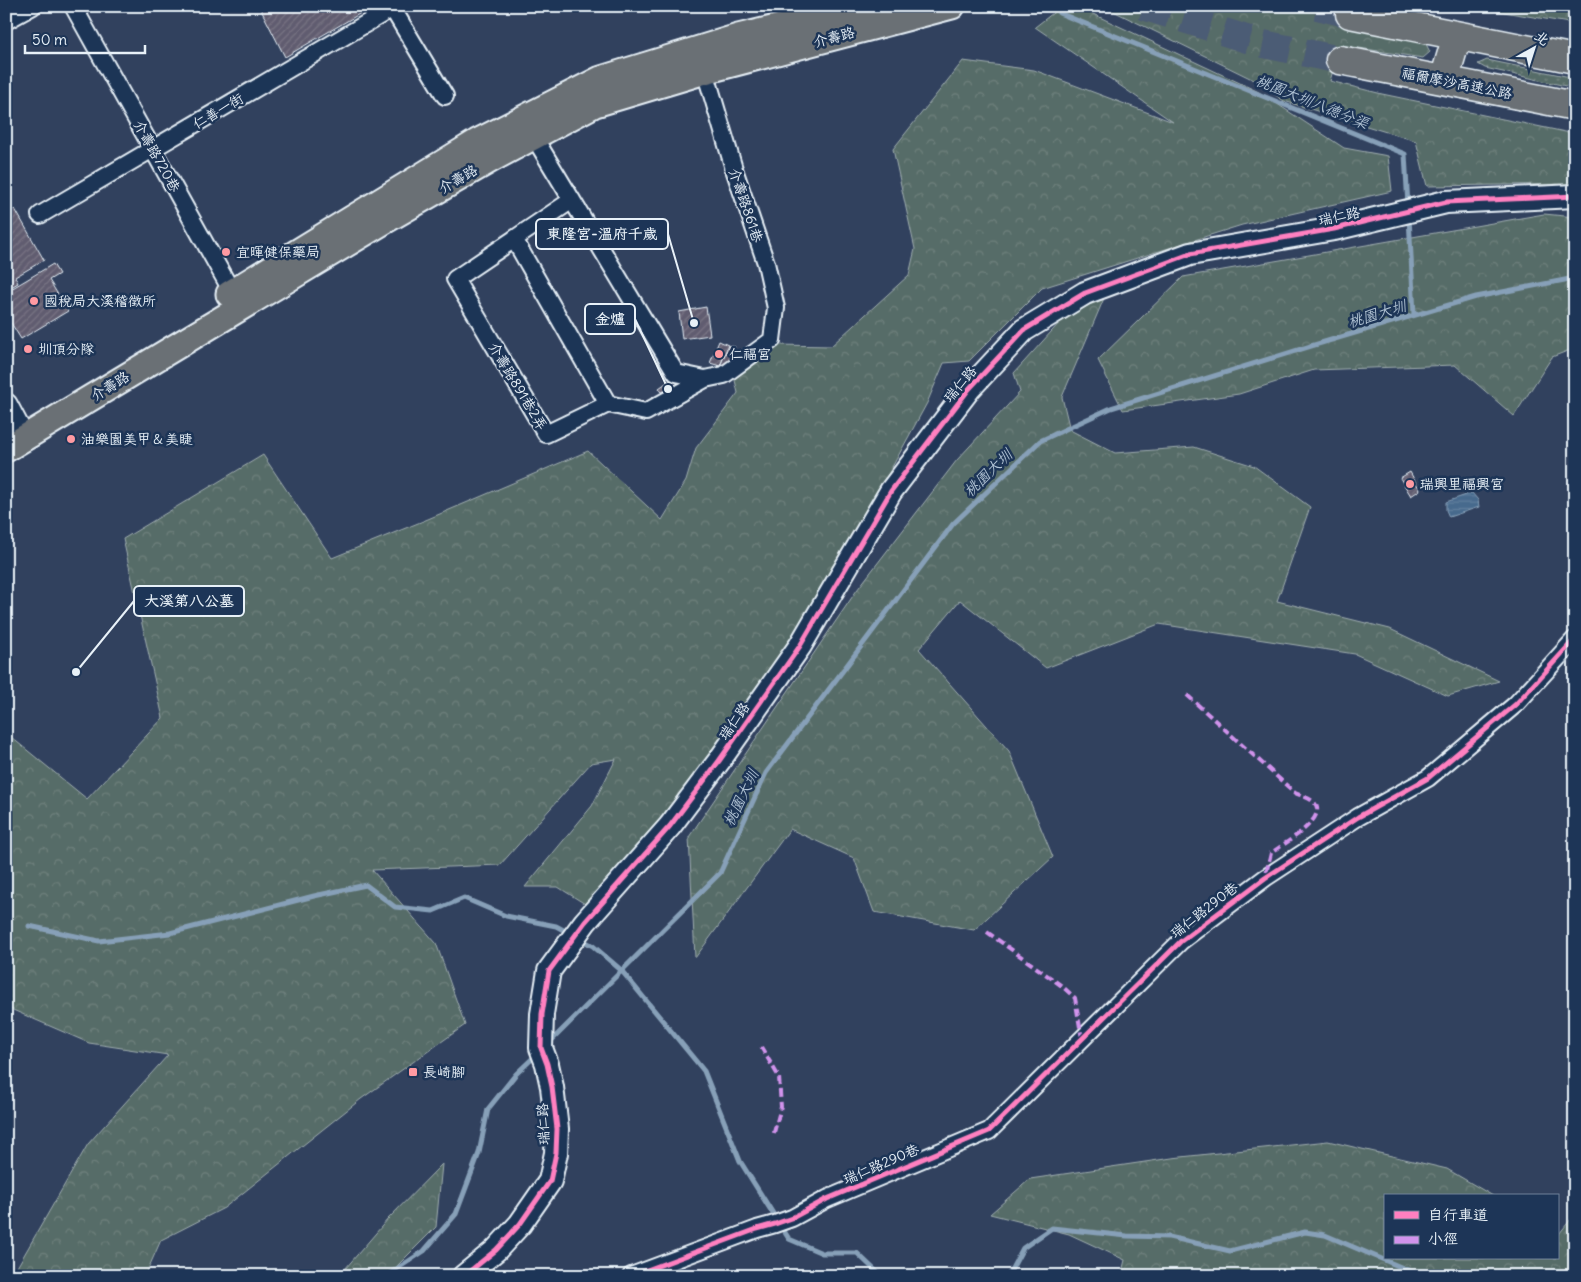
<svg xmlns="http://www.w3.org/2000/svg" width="1581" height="1282" font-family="Delius,'LXGW WenKai TC',sans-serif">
<defs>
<pattern id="grass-dots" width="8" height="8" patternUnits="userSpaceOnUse" patternTransform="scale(1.25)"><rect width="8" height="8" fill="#576c67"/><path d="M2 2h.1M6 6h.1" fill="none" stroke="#6f817e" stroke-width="1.8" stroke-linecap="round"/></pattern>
<pattern id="forest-crowns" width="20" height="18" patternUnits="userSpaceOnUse" patternTransform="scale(1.25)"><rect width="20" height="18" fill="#576c67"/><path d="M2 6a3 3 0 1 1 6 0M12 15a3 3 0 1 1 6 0" fill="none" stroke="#6f817e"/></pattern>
<pattern id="water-rules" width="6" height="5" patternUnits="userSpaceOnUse" patternTransform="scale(1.25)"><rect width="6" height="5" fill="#476a8d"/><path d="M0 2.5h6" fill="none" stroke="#62809e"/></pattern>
<pattern id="building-hatch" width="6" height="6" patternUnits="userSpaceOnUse" patternTransform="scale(1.25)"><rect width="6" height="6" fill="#615c6f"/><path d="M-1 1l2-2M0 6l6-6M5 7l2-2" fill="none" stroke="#787484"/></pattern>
</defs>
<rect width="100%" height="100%" fill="#31415e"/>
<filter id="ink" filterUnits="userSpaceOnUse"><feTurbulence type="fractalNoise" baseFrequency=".02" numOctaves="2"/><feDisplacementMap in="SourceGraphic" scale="10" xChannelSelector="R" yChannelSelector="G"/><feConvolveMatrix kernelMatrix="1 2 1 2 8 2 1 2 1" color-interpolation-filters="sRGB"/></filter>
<g filter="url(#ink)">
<!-- grass -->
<path fill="url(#grass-dots)" stroke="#a0aeb0" d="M1487 60 1575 78V88L1485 68 1478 64Z"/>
<!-- forest -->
<path fill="url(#forest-crowns)" stroke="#a0aeb0" d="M1062 6H1076L1259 92 1344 148 1388 156 1392 191 1242 225 1042 288 969 361 944 363 927 403 817 605 697 776 590 907 558 887H525L592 806 616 759 591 763 500 865 372 870 436 943 465 1025 361 1099 224 1208 161 1240 145 1276H12L88 1144 168 1055 89 1043 6 1007V733L87 799 163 718 123 539 263 455 332 558 428 519 588 451 662 520 686 481 696 448 738 393 734 376 778 345 831 346 909 275 915 249 893 149 963 61 1034 70 1173 122 1035 27Z
M1103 6H1350L1425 42 1430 52 1423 58 1340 45 1330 81 1382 94 1575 134V184L1427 186 1416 141 1284 101 1256 81Z
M1468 6H1575V24Z
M1544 214 1575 217V348L1552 357 1514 416 1455 365 1314 370 1239 394 1123 410 1098 360 1183 277Z
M1105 296 1062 397 1070 430 1115 453 1194 447 1254 466 1310 507 1277 601 1390 629 1499 681 1448 696 1355 654 1159 624 1046 668 960 600 919 649 1009 751 1053 857 974 930 874 912 854 858 790 829 695 958 689 837 857 590 957 460 1020 392 1014 373 1061 321Z
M1328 1141 1447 1169 1493 1196H1385V1258H1557V1233L1559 1234 1575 1214V1276H1121L1125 1260 1069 1234 990 1214 1030 1179 1172 1158Z
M442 1164 436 1227 387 1276H339L388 1219Z"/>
<!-- water -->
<path fill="url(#water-rules)" stroke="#87a0b8" d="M1472 493 1478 500 1479 507 1449 517 1446 510V502Z"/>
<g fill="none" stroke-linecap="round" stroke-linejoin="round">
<!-- stream -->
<path stroke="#87a0b8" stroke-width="5" d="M1059 13 1405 154 1408 206
M1409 217 1414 315
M29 926 99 941 170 933 314 896 366 885 395 907 433 911 464 898 506 916 556 926 569 933
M579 938 593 946 621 970 704 1071 740 1161 789 1239 822 1253H857L881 1276
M548 1044 720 873 766 773 953 524 1040 441 1111 408 1311 346 1476 297 1575 278
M386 1276 424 1251 456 1214 479 1153 488 1109 516 1074 536 1055
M1008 1276 1023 1248 1052 1228 1127 1236 1169 1237 1230 1251 1305 1232 1325 1235 1422 1276"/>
</g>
<!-- building -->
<path fill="url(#building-hatch)" stroke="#e8f1f8" d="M259 6H373L285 57Z
M15 209 44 260 15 277 18 283 6 290V213Z
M53 264 59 274 49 280 68 311 21 339 6 315V292Z
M706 307 710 335 682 339 679 312Z
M719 341 728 345 720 366 710 363Z
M729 345 735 347 727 368 720 366Z
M669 381 676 391 666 398 659 388Z
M1410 472 1420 490 1411 496 1400 478Z"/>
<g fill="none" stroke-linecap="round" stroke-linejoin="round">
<!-- highway-tunnel -->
<path stroke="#4c5b75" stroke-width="28" stroke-dasharray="28 14" stroke-linecap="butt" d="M1143 6 1259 43 1340 60
M1317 6 1350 14"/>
<defs>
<path id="street" d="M73 6 236 299
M391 6 445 96
M6 21 33 6
M534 137 676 373 705 379 724 375 772 340 776 308 766 263 734 169 705 71
M572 200 455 279 546 434 608 404 646 412 705 379
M40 215 396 6
M514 239 608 404
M631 1276 757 1229 775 1224 792 1218 827 1199 989 1131 1181 941 1265 878 1358 817 1428 778 1516 704 1575 639"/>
<path id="secondary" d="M6 405 24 439
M464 1276 496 1250 520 1224 550 1181 556 1153 557 1129 552 1087 547 1064 541 1048 542 1014 549 971 585 922 670 826 719 761 800 646 891 491 969 389 1024 330 1085 293 1190 254 1334 229 1446 202 1575 196"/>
<path id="primary" d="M229 294 477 142 601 79 738 37 869 6
M6 449 386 220 492 159 595 104 705 71 952 6"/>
<path id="highway" d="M1350 14 1575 59
M1340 60 1575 106
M1444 80 1457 36"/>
</defs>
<!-- street casing -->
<use href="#street" stroke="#e8f1f8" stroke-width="20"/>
<!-- secondary casing -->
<use href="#secondary" stroke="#e8f1f8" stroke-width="26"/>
<!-- primary casing -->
<use href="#primary" stroke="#e8f1f8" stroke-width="29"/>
<!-- highway casing -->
<use href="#highway" stroke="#e8f1f8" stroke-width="31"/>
<!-- street -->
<use href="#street" stroke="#1d3557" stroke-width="16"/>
<!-- secondary -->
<use href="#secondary" stroke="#1d3557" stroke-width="22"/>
<!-- primary -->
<use href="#primary" stroke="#6b7074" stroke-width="25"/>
<!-- highway -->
<use href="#highway" stroke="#6b7074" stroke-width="28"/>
<!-- quiet -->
<path stroke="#d193ec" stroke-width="4" stroke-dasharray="8 4" stroke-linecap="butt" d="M1187 695 1295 793C1301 796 1316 799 1317 808 1320 823 1282 845 1271 853L1265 878
M987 932 1062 986 1075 998 1082 1039
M761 1047 779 1077 781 1107 773 1136"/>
<defs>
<path id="cycleway" d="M464 1276 496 1250 520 1224 550 1181 556 1153 557 1129 552 1087 547 1064 541 1048 542 1014 549 971 585 922 670 826 719 761 800 646 891 491 969 389 1024 330 1085 293 1190 254 1334 229 1446 202 1575 196
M631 1276 757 1229 775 1224 792 1218 827 1199 989 1131 1181 941 1265 878 1358 817 1428 778 1516 704 1575 639"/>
</defs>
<!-- cycleway casing -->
<use href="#cycleway" stroke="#1d3557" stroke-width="8"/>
<!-- cycleway -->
<use href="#cycleway" stroke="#ff80c0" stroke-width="5"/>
</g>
</g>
<!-- markers -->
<g fill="#ff9aa2" stroke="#1d3557" stroke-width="2">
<circle cx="226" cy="252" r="5"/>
<circle cx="34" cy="301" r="5"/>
<circle cx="28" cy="349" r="5"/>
<circle cx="719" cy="354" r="5"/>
<circle cx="71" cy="439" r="5"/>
<circle cx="1410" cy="484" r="5"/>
<rect x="408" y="1067" width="10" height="10" rx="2.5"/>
</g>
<g text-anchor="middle" stroke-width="5" stroke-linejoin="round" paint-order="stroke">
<!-- street labels -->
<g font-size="14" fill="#e8f1f8" stroke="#1d3557">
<text transform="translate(834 37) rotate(-15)" y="5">介壽路</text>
<text transform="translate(1457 83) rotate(11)" y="5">福爾摩沙高速公路</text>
<text transform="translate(218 111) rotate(-30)" y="5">仁善一街</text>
<text transform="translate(157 156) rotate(61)" y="5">介壽路720巷</text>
<text transform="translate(458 179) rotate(-30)" y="5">介壽路</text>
<text transform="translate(746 205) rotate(71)" y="5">介壽路861巷</text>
<text transform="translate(1339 216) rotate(-12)" y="5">瑞仁路</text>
<text transform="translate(960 384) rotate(-50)" y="5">瑞仁路</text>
<text transform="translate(110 386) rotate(-32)" y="5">介壽路</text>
<text transform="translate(518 386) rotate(59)" y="5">介壽路891巷2弄</text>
<text transform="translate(734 721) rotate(-55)" y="5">瑞仁路</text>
<text transform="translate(1204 910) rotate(-38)" y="5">瑞仁路290巷</text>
<text transform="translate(543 1124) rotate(-93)" y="5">瑞仁路</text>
<text transform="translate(881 1164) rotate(-23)" y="5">瑞仁路290巷</text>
</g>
<!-- poi labels -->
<g font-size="14" fill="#e8f1f8" stroke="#1d3557" text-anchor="start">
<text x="236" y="257">宜暉健保藥局</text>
<text x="44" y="306">國稅局大溪稽徵所</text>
<text x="38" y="354">圳頂分隊</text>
<text x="729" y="359">仁福宮</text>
<text x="81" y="444">油樂園美甲＆美睫</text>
<text x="1420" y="489">瑞興里福興宮</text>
<text x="423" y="1077">長崎腳</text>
</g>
<!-- water labels -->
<g font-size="15" font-style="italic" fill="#b0c2d3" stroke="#1d3557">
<text transform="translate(1312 102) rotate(22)" y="5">桃園大圳八德分渠</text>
<text transform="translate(1377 314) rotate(-17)" y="5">桃園大圳</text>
<text transform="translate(988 473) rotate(-44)" y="5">桃園大圳</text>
<text transform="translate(741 798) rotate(-64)" y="5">桃園大圳</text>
</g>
</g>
<!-- callouts -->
<path fill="none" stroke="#e8f1f8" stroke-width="2" d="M694 323L668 234M668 389L635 319M76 672L134 601"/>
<g fill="#e8f1f8" stroke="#1d3557" stroke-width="2">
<circle cx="694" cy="323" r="5"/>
<circle cx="668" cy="389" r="5"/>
<circle cx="76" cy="672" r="5"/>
</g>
<g fill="#1d3557" stroke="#e8f1f8" stroke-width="2">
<rect x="536" y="219" width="132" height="30" rx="5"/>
<rect x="585" y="304" width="50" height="30" rx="5"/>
<rect x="134" y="586" width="110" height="30" rx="5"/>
</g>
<g font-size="15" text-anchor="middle" font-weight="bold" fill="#e8f1f8">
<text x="602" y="239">東隆宮-溫府千歲</text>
<text x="610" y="324">金爐</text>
<text x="189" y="606">大溪第八公墓</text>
</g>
<!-- margin -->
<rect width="1581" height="1282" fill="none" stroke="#1d3557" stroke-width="25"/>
<rect x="12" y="12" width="1556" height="1257" fill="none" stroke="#e8f1f8" stroke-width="2" filter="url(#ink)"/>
<!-- legend -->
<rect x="1384" y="1194" width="175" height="65" fill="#1d3557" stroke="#6e8097"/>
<rect x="1394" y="1211" width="25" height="8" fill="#ff80c0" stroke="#6e8097"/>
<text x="1428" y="1220" font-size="15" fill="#e8f1f8">自行車道</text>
<rect x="1394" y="1236" width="25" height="8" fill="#d193ec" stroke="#6e8097"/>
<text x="1428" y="1244" font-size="15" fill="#e8f1f8">小徑</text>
<!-- north arrow -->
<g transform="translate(1534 48) rotate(39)" stroke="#1d3557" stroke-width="4" paint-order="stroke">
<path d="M0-4L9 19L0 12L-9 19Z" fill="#e8f1f8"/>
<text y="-8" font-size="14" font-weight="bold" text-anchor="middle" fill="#e8f1f8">北</text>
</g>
<!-- scale -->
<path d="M25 45v8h120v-8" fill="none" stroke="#e8f1f8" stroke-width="2.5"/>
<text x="32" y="45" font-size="15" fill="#e8f1f8" stroke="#1d3557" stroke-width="4" paint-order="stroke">50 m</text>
</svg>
